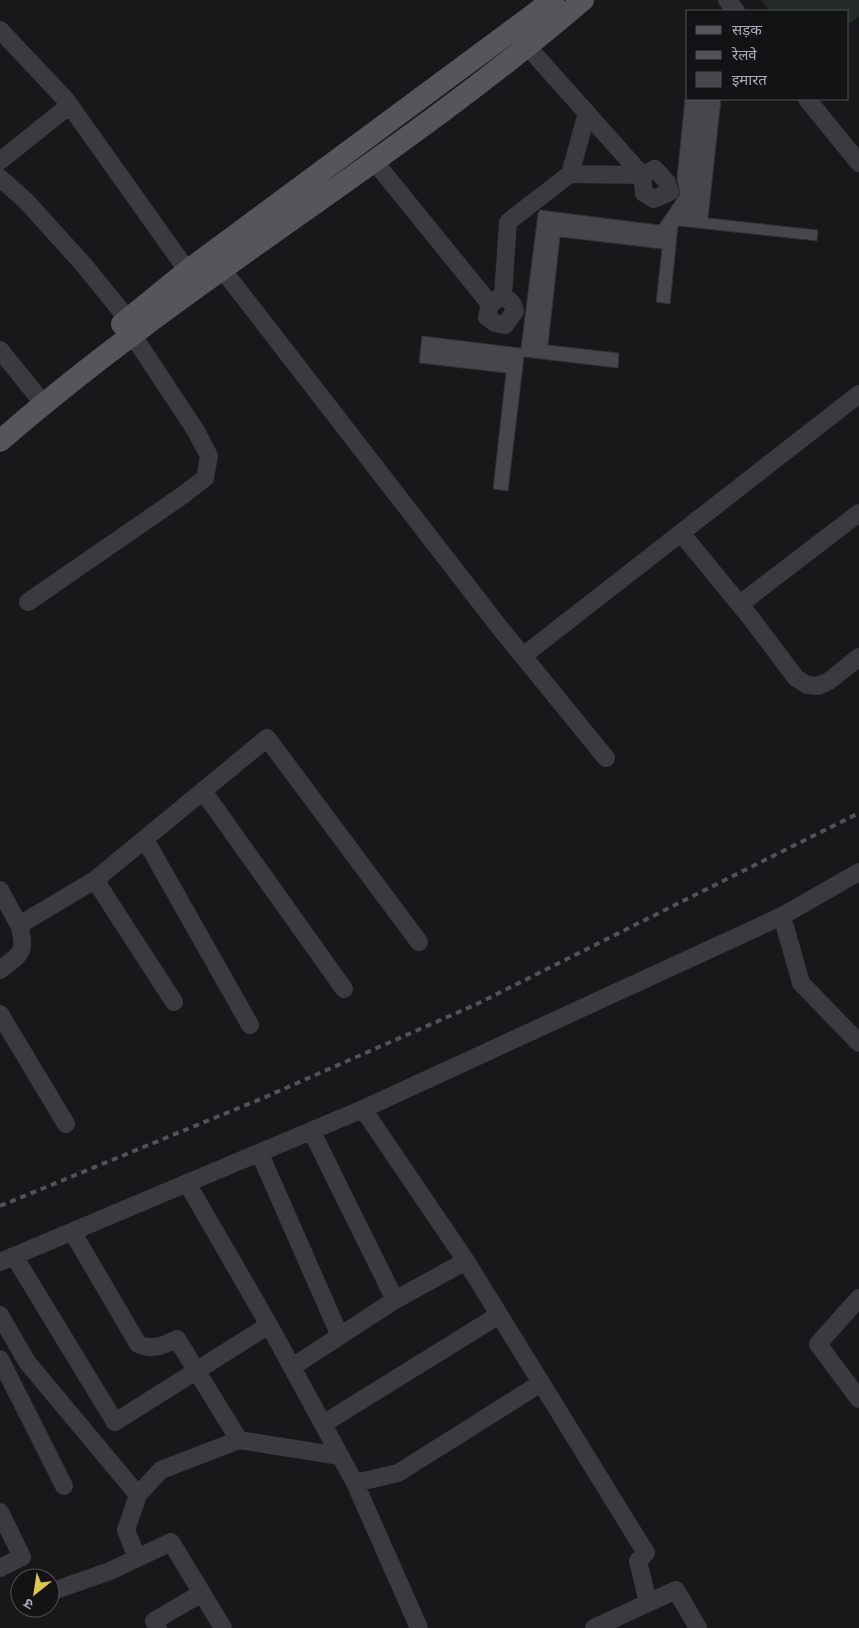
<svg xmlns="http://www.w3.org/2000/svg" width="859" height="1628" font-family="Manrope,'Noto Sans Devanagari',sans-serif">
<rect width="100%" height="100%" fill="#181719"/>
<!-- green -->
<path fill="#242a26" d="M761 0H859V17L848 24V11H770Z"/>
<!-- building -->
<path fill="#47474b" stroke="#323135" d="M685 99H721L708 218 818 230 817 241 678 226 670 304 656 302 662 249 560 237 548 345 619 353 618 368 524 357 508 491 493 489 506 373 419 363 422 336 521 348 538 213 540 210 659 225 680 194 677 178Z"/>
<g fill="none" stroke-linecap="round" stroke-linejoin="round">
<!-- minor -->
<path stroke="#3b3b3f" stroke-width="18" d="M727 0 736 11
M0 30 66 100 194 280
M528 47 642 175 655 169 667 182 670 192 654 199 644 193 642 175 570 174
M807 99 859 163
M0 161 70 105
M374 161 490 304
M0 178 26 201 83 264 135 328
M222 269 500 628 606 758
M503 295 512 303 515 311 505 325 495 323 487 317 490 304 503 295 508 222 570 174 587 113
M0 350 43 403
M681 533 750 617 796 678 807 685 818 686 829 681 859 657
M28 602 183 495 205 478 209 456 196 431 132 334
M740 604 859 513
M523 656 859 394
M203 791 344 989
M146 841 250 1025
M95 880 174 1002
M0 890 19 925
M782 916 801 983 859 1043
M0 970C21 954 27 952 19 925L95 880 267 738 419 942
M0 1014 66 1124
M312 1132 395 1300
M260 1154 340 1336
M187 1183 269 1325 355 1483 419 1628
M73 1233 138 1344C152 1351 164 1345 177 1339L239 1440
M14 1256 115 1422 269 1325
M0 1262 363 1109
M859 1298 818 1344 859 1399
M0 1315 27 1362 138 1495
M0 1359 64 1486
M292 1367 395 1300 466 1261
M323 1424 499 1315
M355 1483 398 1473 541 1383
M0 1512 22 1557 0 1568
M137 1558 126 1530 138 1495 161 1470 239 1440 340 1456
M53 1591 110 1571 171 1542 223 1628
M648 1602 638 1561 646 1553 466 1261 363 1109 782 916 859 872
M158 1628 154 1621 202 1593
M594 1628 676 1590 698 1628"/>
<!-- major -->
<path stroke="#55555c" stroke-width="22" d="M122 324 187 271 553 0
M0 441C184 281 398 159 583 0"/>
<!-- rail -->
<path stroke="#525258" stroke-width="4" stroke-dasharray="6 5" stroke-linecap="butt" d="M0 1206 263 1098 477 1004 859 813"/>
</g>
<!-- legend -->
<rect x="686" y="10" width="162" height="90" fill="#131214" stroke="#505055"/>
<rect x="696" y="26" width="25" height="8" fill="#55555c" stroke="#505055"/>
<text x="732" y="35" font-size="15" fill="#abacb7">सड़क</text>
<rect x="696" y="51" width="25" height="8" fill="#525258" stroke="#505055"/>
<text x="732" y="60" font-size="15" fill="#abacb7">रेलवे</text>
<rect x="696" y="72" width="25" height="15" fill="#47474b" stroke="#505055"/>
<text x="732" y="85" font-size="15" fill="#abacb7">इमारत</text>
<!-- north arrow -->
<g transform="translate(35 1593) rotate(210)"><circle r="24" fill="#131214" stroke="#505055"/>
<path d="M0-4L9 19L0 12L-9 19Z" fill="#ddc84b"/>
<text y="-8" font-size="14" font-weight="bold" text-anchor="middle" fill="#abacb7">उ</text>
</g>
</svg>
